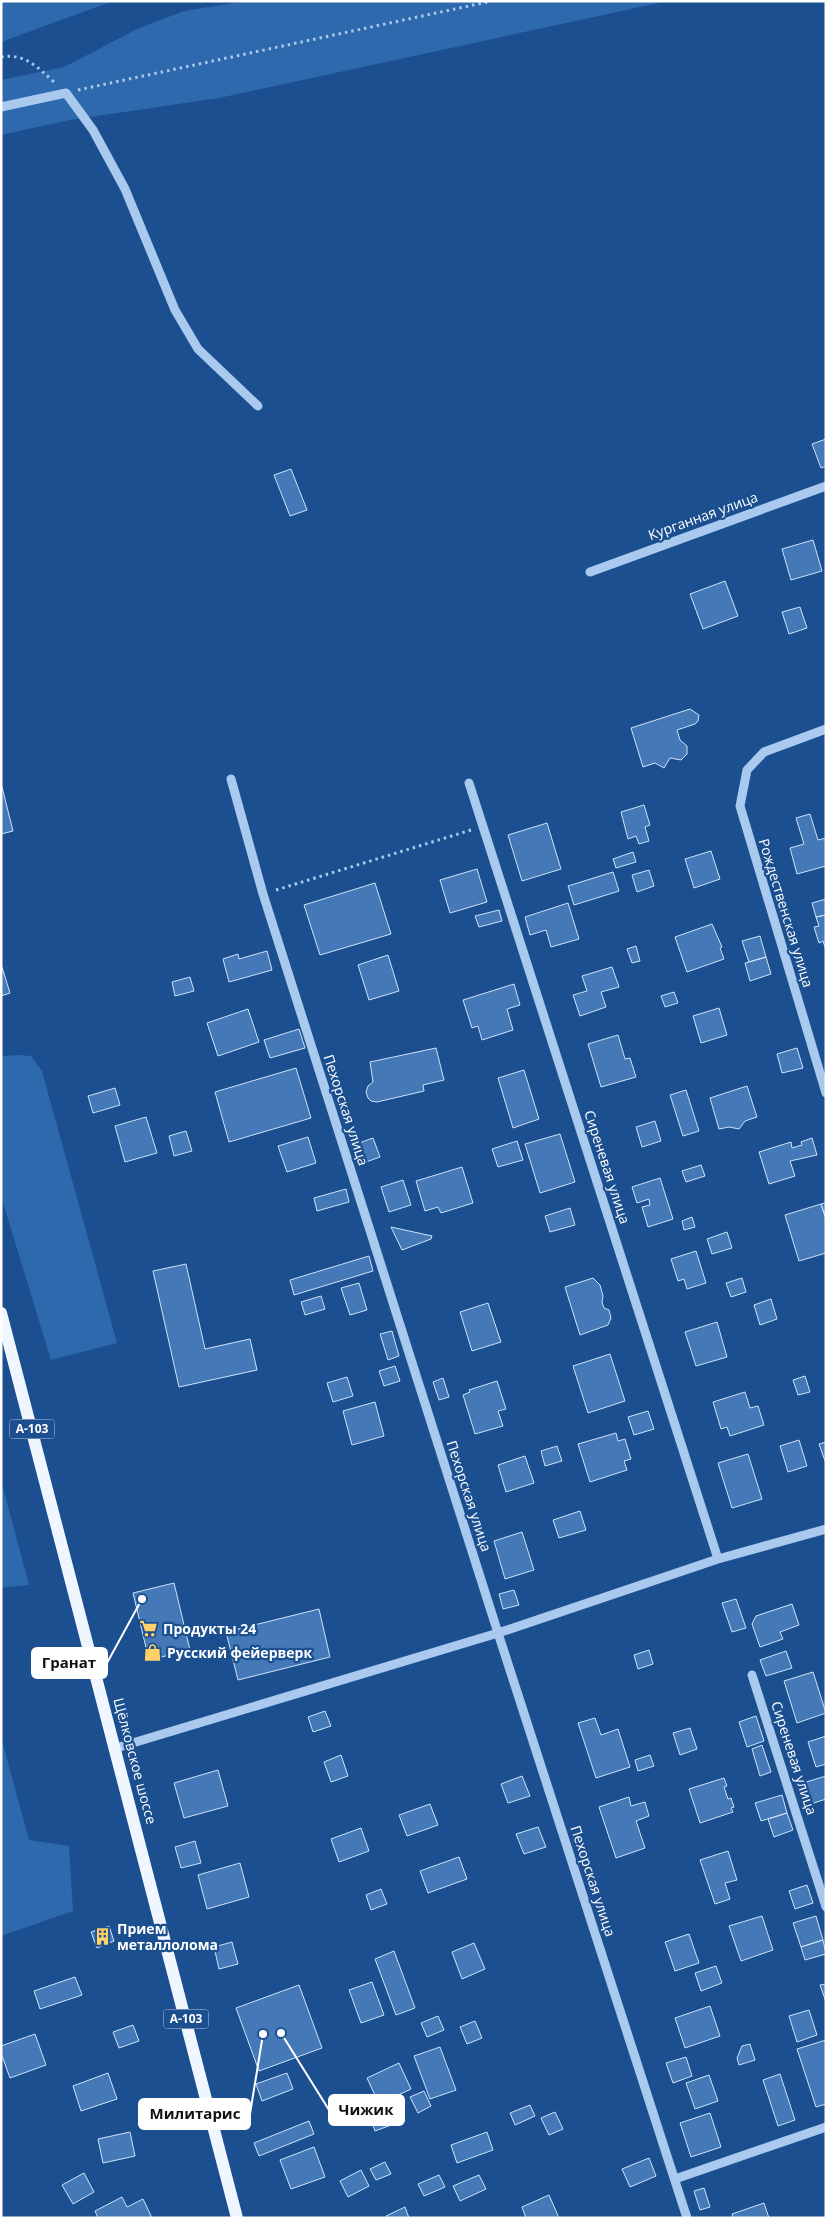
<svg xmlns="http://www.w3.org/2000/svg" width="827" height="2219" font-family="'Open Sans',sans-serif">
<rect width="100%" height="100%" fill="#1b4f8f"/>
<!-- green -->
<path fill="#2e69ad" d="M1 1H113L1 42Z
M247 1H668L219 98 70 120 1 135V80L64 67 139 28 184 11Z
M19 1055 31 1056 42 1071 117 1343 51 1360 1 1196V1056Z
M1 1480 29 1585 1 1588Z
M1 1737 29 1840 69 1846 73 1911 1 1936Z"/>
<!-- building -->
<path fill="#4478b7" stroke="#cfe3fa" d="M826 439V466L821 468 812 444Z
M291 469 307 510 290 516 274 475Z
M813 540 822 571 791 580 782 549Z
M725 581 738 616 703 629 690 594Z
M800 607 807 628 789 634 782 612Z
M690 709 699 715 698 721 695 724 677 730 680 740 687 746V754L681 760 670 758 664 768 655 763 643 767 631 728Z
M1 783 13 831 1 834Z
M644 805 650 825 645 827 649 841 639 844 636 836 628 839 621 812Z
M810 814 818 840 826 838V866L797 874 790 848 804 844 796 818Z
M547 823 561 869 522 881 508 835Z
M711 851 720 879 694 888 685 859Z
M633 852 636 862 616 868 613 859Z
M477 869 487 902 450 913 440 880Z
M649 870 654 886 637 892 632 875Z
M613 872 619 891 574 905 568 886Z
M375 883 391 934 320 955 304 905Z
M826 899V915L816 917 812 903Z
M568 903 579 939 551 947 546 930 530 935 525 917Z
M499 910 502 921 479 927 475 916Z
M826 915V950L823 941 819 943 814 927 819 926 816 917Z
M712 924 722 947 720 948 724 959 687 972 675 937Z
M760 936 766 957 749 962 742 941Z
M636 946 640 961 632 963 627 949Z
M267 951 272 970 229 982 223 959 238 954 239 959Z
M388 955 399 991 369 1000 358 965Z
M766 957 771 974 750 981 745 963Z
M2 967 10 993 1 996V967Z
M612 967 619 987 601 992 606 1007 580 1016 573 995 587 991 582 976Z
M190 977 194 991 175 996 172 982Z
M514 984 520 1005 507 1009 513 1030 482 1040 478 1026 472 1028 463 1000Z
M674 992 678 1003 665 1007 661 996Z
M719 1008 727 1035 701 1043 693 1016Z
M248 1009 259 1042 218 1056 207 1023Z
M299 1029 305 1048 270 1058 264 1040Z
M618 1035 625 1059 630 1058 636 1077 601 1087 588 1044Z
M436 1048 444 1080 423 1085 424 1091 377 1102 371 1101 368 1098 366 1092 368 1086 373 1082 370 1062Z
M797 1048 803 1068 782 1073 777 1054Z
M296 1068 311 1118 229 1142 215 1092Z
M524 1070 539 1119 513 1128 498 1078Z
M747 1086 757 1117 745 1121 739 1129 729 1127 719 1129 710 1098Z
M115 1088 120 1105 93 1113 88 1096Z
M686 1090 699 1131 683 1136 670 1095Z
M146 1117 157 1153 125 1162 115 1126Z
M655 1121 661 1141 642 1147 636 1127Z
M186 1131 192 1151 174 1156 169 1136Z
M560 1134 575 1182 540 1193 525 1144Z
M308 1137 316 1163 287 1172 278 1146Z
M373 1138 380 1157 366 1162 359 1143Z
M812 1138 817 1155 790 1161 795 1176 769 1184 759 1152 791 1142 792 1148 802 1145 801 1142Z
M517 1141 523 1160 498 1167 492 1149Z
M701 1165 705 1176 686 1182 682 1171Z
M462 1167 473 1203 441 1213 438 1207 425 1211 416 1181Z
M660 1178 673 1219 648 1227 642 1207 650 1205 649 1199 637 1203 632 1187Z
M403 1180 411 1205 389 1212 381 1187Z
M346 1189 349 1202 317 1211 314 1198Z
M826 1203V1219L821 1204Z
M821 1204 826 1219V1253L799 1261 785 1215Z
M570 1208 575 1225 550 1232 545 1216Z
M692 1217 695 1227 684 1230 682 1221Z
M391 1227 432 1236 431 1239 402 1250Z
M727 1232 732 1248 712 1254 707 1239Z
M696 1251 706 1283 687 1289 684 1279 678 1281 671 1259Z
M369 1256 373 1271 294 1295 290 1280Z
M186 1264 205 1349 250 1339 257 1370 179 1387 153 1271Z
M593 1278 600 1285 603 1296 602 1302 604 1308 609 1310 611 1318 608 1325 580 1335 565 1287Z
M742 1278 746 1292 731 1297 726 1283Z
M359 1283 367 1310 350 1315 341 1288Z
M321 1296 325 1309 305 1315 301 1302Z
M771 1299 777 1319 760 1325 754 1305Z
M488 1303 501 1342 472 1351 460 1312Z
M717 1322 727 1357 696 1366 685 1332Z
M392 1331 399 1356 388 1360 380 1334Z
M610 1354 625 1401 588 1413 573 1366Z
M395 1366 400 1381 384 1386 379 1371Z
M805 1376 810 1392 798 1395 793 1380Z
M347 1377 353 1396 333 1402 327 1383Z
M443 1378 449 1397 439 1400 433 1382Z
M497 1381 506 1409 498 1411 503 1426 475 1434 463 1395 470 1392 469 1390Z
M745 1392 750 1408 758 1406 764 1425 730 1436 727 1427 721 1429 713 1402Z
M375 1402 384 1436 352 1445 343 1411Z
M648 1411 654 1429 634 1435 628 1417Z
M616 1433 618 1441 625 1439 631 1459 624 1461 627 1470 590 1482 578 1444Z
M799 1440 807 1466 788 1472 780 1446Z
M826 1442V1460L825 1461 819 1444Z
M557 1446 562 1461 545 1466 541 1451Z
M748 1454 762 1499 732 1508 718 1463Z
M525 1456 534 1483 506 1492 498 1465Z
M580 1511 586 1530 559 1538 553 1520Z
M522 1532 534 1570 505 1579 494 1541Z
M174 1583 190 1650 149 1660 133 1593Z
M514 1590 519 1605 503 1609 499 1594Z
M736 1599 746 1628 732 1632 722 1603Z
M792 1604 799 1625 780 1632 783 1639 760 1647 752 1624 756 1616Z
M319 1609 330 1657 238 1680 226 1632Z
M649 1650 653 1664 638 1669 634 1655Z
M786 1651 792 1668 766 1676 760 1660Z
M813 1672 826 1713 797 1723 784 1681Z
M325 1711 331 1726 313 1732 308 1717Z
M756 1716 764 1741 747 1747 739 1722Z
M595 1718 601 1735 618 1729 630 1767 596 1778 578 1723Z
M690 1728 697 1749 680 1755 673 1733Z
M826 1736V1764L816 1767 808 1742Z
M762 1745 771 1772 760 1776 752 1749Z
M341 1755 348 1776 331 1782 324 1762Z
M650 1755 654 1766 638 1771 635 1760Z
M218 1770 228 1806 184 1818 174 1783Z
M522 1776 530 1796 508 1803 501 1784Z
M826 1776V1799L811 1804 803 1783Z
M724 1778 727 1786 724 1787 728 1799 731 1798 734 1807 731 1808 733 1812 700 1823 689 1789Z
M782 1795 787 1813 761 1821 755 1803Z
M629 1797 631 1806 645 1802 649 1816 636 1821 645 1848 616 1858 599 1807Z
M430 1804 438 1825 407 1836 399 1815Z
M787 1813 793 1830 774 1837 768 1819Z
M538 1827 546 1847 524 1854 516 1834Z
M361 1828 369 1851 339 1862 331 1839Z
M195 1841 201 1863 181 1868 175 1847Z
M728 1851 737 1880 725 1883 730 1899 715 1904 700 1860Z
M459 1857 467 1879 428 1893 420 1871Z
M240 1863 249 1897 207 1909 198 1875Z
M807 1885 813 1903 795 1909 789 1891Z
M381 1889 387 1904 371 1910 366 1895Z
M762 1916 773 1950 741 1961 729 1926Z
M816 1916 823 1940 801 1947 793 1923Z
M109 1926 114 1941 97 1948 91 1932Z
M689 1934 699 1963 675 1971 665 1942Z
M823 1940 826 1954 805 1960 801 1947Z
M232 1942 238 1964 219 1969 214 1947Z
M474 1943 485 1969 462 1979 452 1952Z
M394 1951 415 2008 396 2015 375 1959Z
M716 1966 722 1983 701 1991 695 1973Z
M75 1977 82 1995 40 2009 34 1991Z
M372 1982 384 2015 361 2023 349 1990Z
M826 1984V2002L820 1985Z
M299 1985 322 2048 259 2071 236 2008Z
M710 2006 720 2036 685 2048 675 2018Z
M809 2010 817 2035 797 2042 789 2016Z
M438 2016 444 2030 427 2037 421 2023Z
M475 2021 482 2038 467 2044 460 2027Z
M133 2025 139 2041 119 2048 113 2032Z
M35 2034 46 2065 10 2078 1 2053V2046Z
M826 2040V2104L816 2107 797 2049Z
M750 2044 755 2060 739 2065 737 2058 742 2046Z
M440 2047 456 2090 430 2099 414 2056Z
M686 2057 692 2076 673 2083 666 2063Z
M399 2063 411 2089 379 2104 367 2078Z
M108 2073 117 2099 81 2111 73 2086Z
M287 2073 293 2089 262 2101 256 2084Z
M780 2074 795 2120 778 2126 763 2080Z
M709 2075 718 2101 695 2109 686 2083Z
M424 2091 431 2106 418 2113 410 2097Z
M395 2101 402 2121 375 2131 368 2111Z
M530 2105 535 2116 515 2125 510 2113Z
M555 2112 563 2129 549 2135 541 2118Z
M710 2113 721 2147 691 2157 680 2123Z
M309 2121 314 2134 259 2156 254 2143Z
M130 2132 135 2156 103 2163 98 2139Z
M487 2132 493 2150 457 2163 451 2145Z
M314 2147 325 2177 291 2189 280 2160Z
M649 2158 656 2176 630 2187 622 2169Z
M385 2162 391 2174 376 2180 370 2169Z
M361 2170 369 2186 348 2197 340 2181Z
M84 2173 94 2192 73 2204 62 2185Z
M439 2175 445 2187 424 2196 418 2184Z
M479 2175 486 2189 460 2201 453 2186Z
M704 2188 710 2207 700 2210 694 2191Z
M549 2195 559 2218H526L522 2207Z
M122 2197 127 2207 143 2199 152 2218H98L95 2211Z
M764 2203 769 2218H733L732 2214Z
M405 2207 409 2218H387L386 2216Z"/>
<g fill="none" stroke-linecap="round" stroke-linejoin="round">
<!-- path -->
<path stroke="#a9c9ee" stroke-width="3" stroke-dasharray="2.5 4" stroke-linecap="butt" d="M1 57C25 53 37 67 54 82
M78 90 492 1
M276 890 471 830"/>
<!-- minor -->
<path stroke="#a9c9ee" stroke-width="9" d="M1 107 66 93 93 130 125 189 175 310 198 349 258 406
M590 572 826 486
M826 729 764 752 747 770 740 806 826 1093
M231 779 263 894 498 1633 687 2218
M469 783 718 1559
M752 1675 826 1907
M116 1748 498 1633 718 1559 826 1529
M675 2179 826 2127"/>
<!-- major -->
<path stroke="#f0f6ff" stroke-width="12" d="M1 1313 237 2218"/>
</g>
<!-- icons -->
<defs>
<symbol id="supermarket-bare" viewBox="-9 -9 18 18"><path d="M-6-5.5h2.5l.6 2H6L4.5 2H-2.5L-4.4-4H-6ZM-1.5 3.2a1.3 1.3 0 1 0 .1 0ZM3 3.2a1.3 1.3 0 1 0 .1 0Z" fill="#ffd166" stroke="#1b4f8f" stroke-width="2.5" paint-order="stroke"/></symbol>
<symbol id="shop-bare" viewBox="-9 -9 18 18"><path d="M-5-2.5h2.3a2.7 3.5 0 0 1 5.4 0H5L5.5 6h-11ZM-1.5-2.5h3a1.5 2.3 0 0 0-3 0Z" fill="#ffd166" stroke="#1b4f8f" stroke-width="2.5" paint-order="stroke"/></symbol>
<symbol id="building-bare" viewBox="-9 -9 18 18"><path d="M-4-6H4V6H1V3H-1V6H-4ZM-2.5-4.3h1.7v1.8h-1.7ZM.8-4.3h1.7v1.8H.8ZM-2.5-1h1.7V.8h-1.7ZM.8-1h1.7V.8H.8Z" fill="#ffd166" stroke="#1b4f8f" stroke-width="2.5" paint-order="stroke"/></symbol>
</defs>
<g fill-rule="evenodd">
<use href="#supermarket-bare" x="136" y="1616" width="25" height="25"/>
<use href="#shop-bare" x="140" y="1640" width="25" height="25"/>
<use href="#building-bare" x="90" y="1924" width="25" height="25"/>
</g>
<g text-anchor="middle" stroke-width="4.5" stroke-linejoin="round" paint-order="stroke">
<!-- shield labels -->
<g fill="#1b4f8f" stroke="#bbcadd" stroke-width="1">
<rect x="9.5" y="1419.5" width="45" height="19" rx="4"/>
<rect x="163.5" y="2009.5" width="45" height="19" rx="4"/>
</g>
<g font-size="12" font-weight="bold" fill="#fff">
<text x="32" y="1433">А-103</text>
<text x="186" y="2023">А-103</text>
</g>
<!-- street labels -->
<g font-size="14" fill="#fff" stroke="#1b4f8f">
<text transform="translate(703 516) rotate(-20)" y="5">Курганная улица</text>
<text transform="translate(786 913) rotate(73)" y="5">Рождественская улица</text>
<text transform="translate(346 1110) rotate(72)" y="5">Пехорская улица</text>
<text transform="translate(607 1167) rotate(72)" y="5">Сиреневая улица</text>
<text transform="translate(469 1496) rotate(72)" y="5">Пехорская улица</text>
<text transform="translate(794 1758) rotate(72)" y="5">Сиреневая улица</text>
<text transform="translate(135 1761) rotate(75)" y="5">Щёлковское шоссе</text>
<text transform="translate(593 1881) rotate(72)" y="5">Пехорская улица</text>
</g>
<!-- poi labels -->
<g font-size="14" font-weight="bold" fill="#fff" stroke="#1b4f8f" text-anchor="start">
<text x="163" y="1634">Продукты 24</text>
<text x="167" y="1658">Русский фейерверк</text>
<text x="117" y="1934">Прием<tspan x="117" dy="16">металлолома</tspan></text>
</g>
</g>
<!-- callouts -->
<path fill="none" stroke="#fff" stroke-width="2" d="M142 1599L107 1663M281 2033L329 2110M263 2034L250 2114"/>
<g fill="#fff" stroke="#1b4f8f" stroke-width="2">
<circle cx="142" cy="1599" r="5"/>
<circle cx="281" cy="2033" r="5"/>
<circle cx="263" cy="2034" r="5"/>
</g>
<g fill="#fff" stroke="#fff" stroke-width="2">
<rect x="32" y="1648" width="75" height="30" rx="5"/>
<rect x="329" y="2095" width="75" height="30" rx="5"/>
<rect x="139" y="2099" width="111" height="30" rx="5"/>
</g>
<g font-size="15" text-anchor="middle" font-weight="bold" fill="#111">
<text x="69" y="1668">Гранат</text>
<text x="366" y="2115">Чижик</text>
<text x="195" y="2119">Милитарис</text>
</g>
<!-- border -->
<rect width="827" height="2219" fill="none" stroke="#ffffff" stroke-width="5"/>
</svg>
